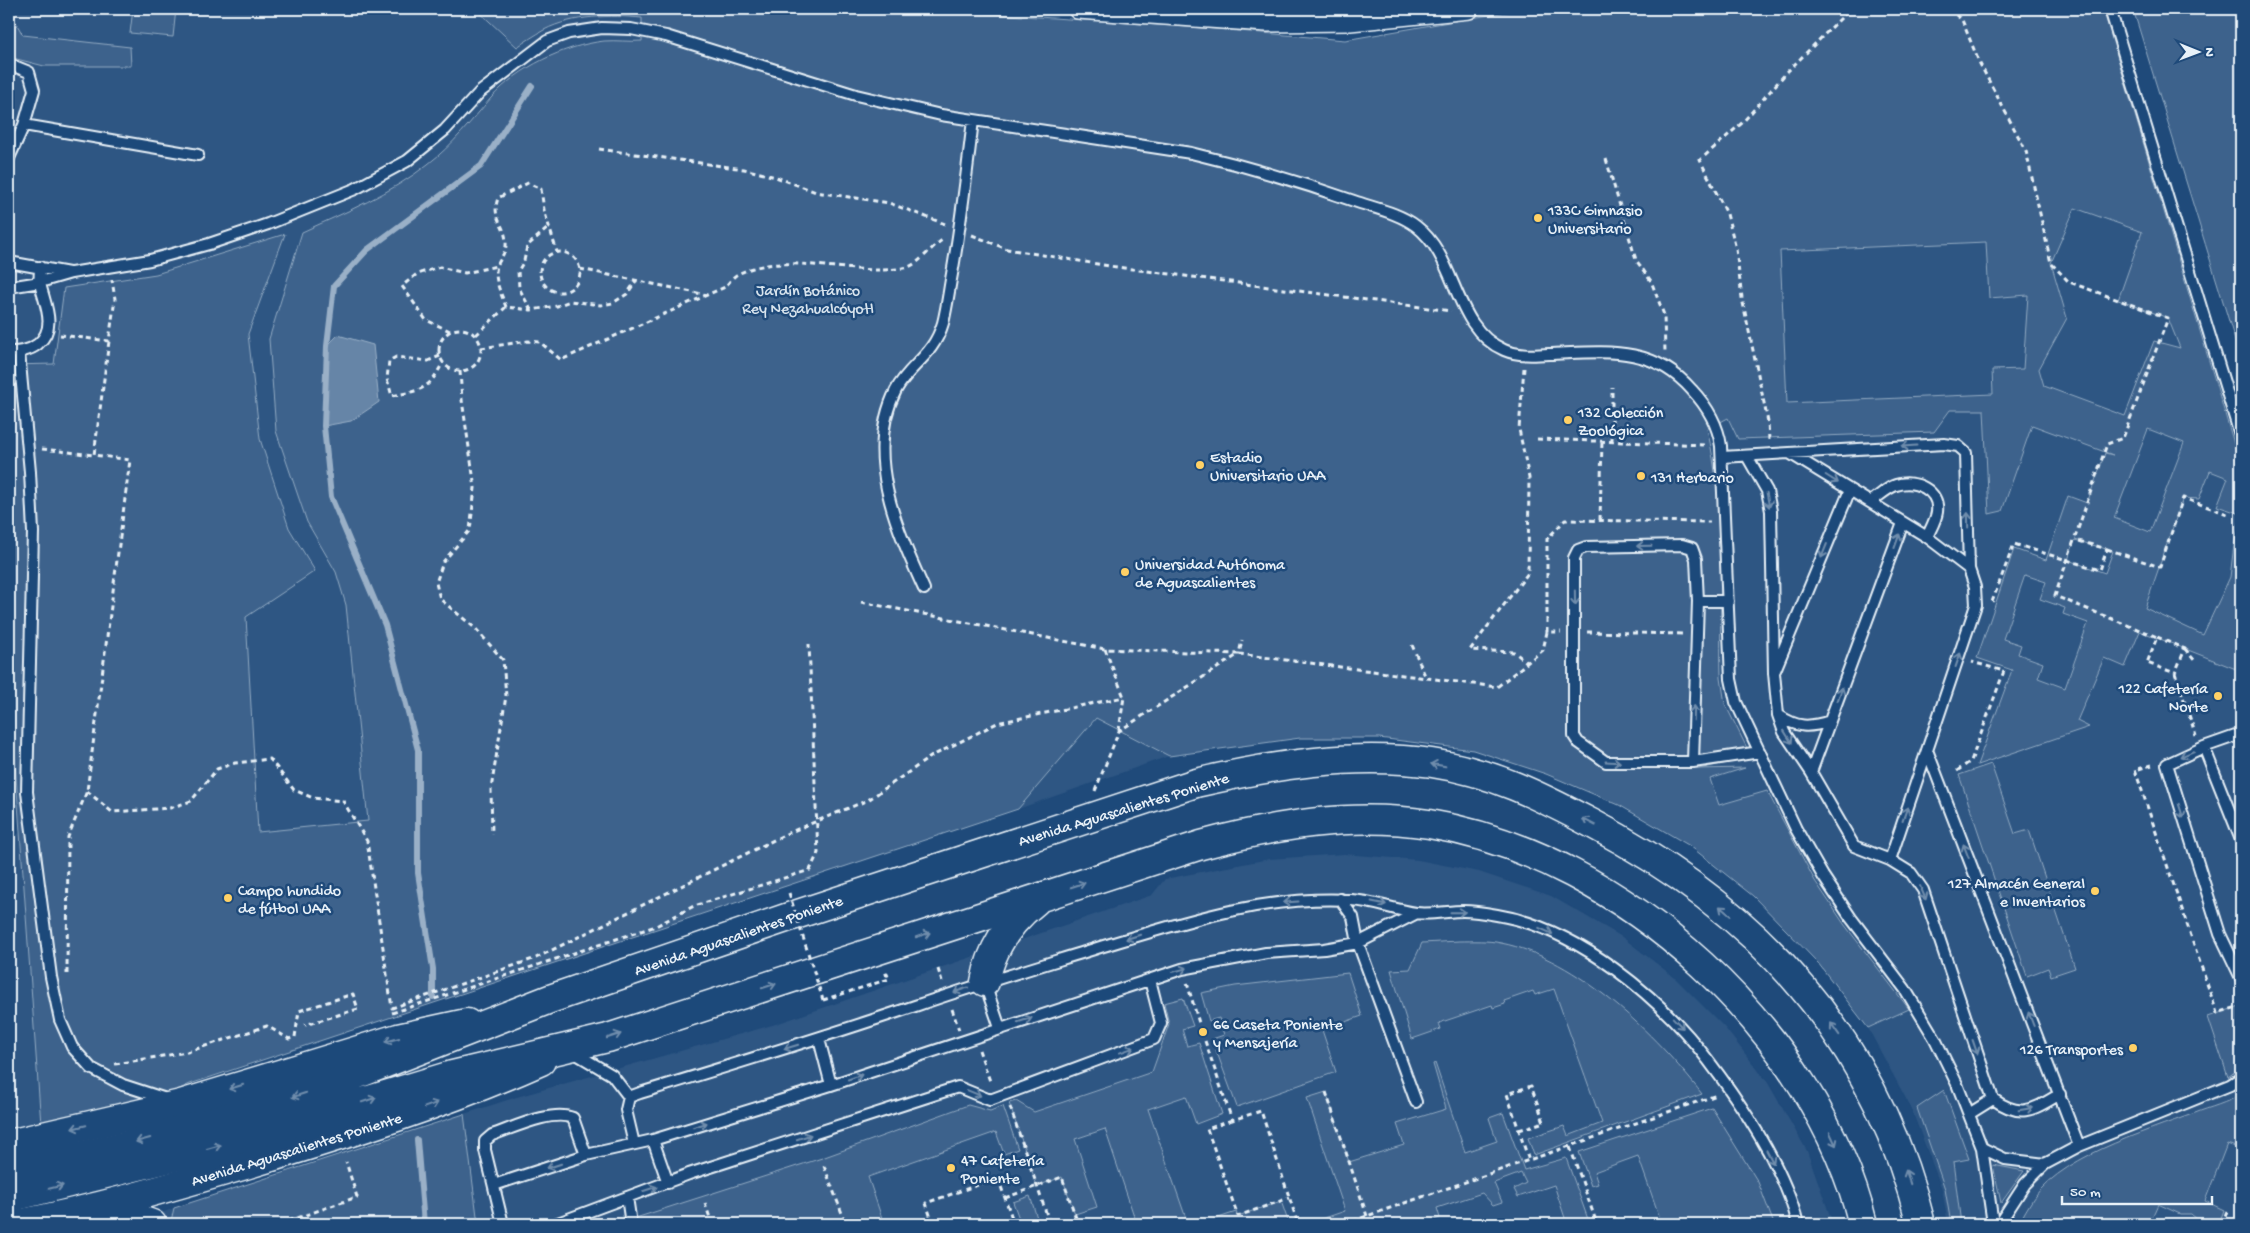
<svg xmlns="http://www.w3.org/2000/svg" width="2250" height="1233" font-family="'Gochi Hand',sans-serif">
<rect width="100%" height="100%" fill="#1f4a7a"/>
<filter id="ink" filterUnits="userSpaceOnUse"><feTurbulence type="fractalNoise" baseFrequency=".02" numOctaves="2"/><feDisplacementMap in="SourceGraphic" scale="10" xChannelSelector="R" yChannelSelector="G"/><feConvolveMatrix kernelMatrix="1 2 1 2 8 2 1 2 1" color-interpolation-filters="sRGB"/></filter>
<g filter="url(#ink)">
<!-- built -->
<path fill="#2e5683" d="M9 9H918L1203 28 1345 40 1524 9H2103L2241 467V1224H1948L1942 1189 1911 1108 1868 1028 1818 963 1753 896 1690 846 1619 805 1546 774 1473 750 1379 738H1300L1169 756 1018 809 190 1084 140 1108 9 1131V838L20 833 14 757 9 759Z
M1344 854 1418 860 1479 872 1551 896 1622 937 1674 977 1725 1028 1768 1083 1807 1151 1833 1224H151L157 1215 174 1208 517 1097 776 1024 1152 895 1165 879 1269 859Z"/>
<!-- green -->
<path fill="#3c628c" stroke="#92aac2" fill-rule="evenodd" d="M133 9H176L173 37 130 33Z
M476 9H918L1203 28 1345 40 1524 9H2103L2241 467V514L2217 506 2228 478 2210 471 2199 499 2183 498 2145 608 2203 635 2230 577 2234 545 2241 515V671L2140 631 2125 667 2104 658 2077 721 2089 727 1977 765 2012 670 1977 658 2014 549 2046 560 2068 496 2087 503 2105 453 2113 455 2032 425 2002 511 1989 514 1984 410H1950L1934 432 1738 439 1728 418 1707 429C1726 506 1719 598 1721 678L1725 704 1752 758 1698 769 1745 768 1710 779 1719 805 1767 791 1815 881 1844 924 1909 1009 1868 1028 1818 963 1753 896 1690 846 1619 805 1546 774 1473 750 1379 738H1300L1169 756 1096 718 1018 809 190 1084 140 1108 41 1125 9 678V365L54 364 64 288 156 274 285 234 248 334 260 439 289 528 315 571 246 617 258 832 368 821 346 605 336 572 307 522 276 431 269 339 302 232C344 213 392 193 428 164 453 145 471 121 491 98 519 67 563 46 604 41 616 40 629 42 642 41V18C611 15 573 15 544 30 535 35 526 41 517 47ZM2075 208 2142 232 2118 300 2168 318 2180 348 2154 341 2125 416 2044 386 2039 369 2067 318 2051 263ZM1986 242 1989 298 2028 295 2023 369 1992 370 1993 394 1787 403 1780 251ZM2148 429 2184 443 2150 532 2114 518ZM2075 540 2113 551 2105 573 2068 560ZM2025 575 2046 582 2040 599 2065 608 2063 614 2088 623 2065 688 2038 678 2043 663 2018 654 2021 645 2003 639Z
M2133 9H2241V360Z
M9 11 23 35 130 47 131 66H44L9 57Z
M1991 764 2015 834 2029 830 2075 968 2051 976 2048 968 2027 976 1959 775Z
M1459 941C1473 941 1488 940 1501 943 1578 958 1656 1035 1702 1094L1534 1155 1528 1138 1564 1126 1568 1136 1602 1123 1554 989 1535 995 1533 991 1504 1001 1505 1004 1493 1008 1492 1005 1439 1023 1441 1029 1412 1039 1391 970 1410 969 1422 943Z
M1348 973 1362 1016 1322 1030 1336 1072 1237 1107 1212 1039 1224 1035 1219 1018 1209 1021 1201 993 1235 986Z
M1183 998 1193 1026 1182 1029 1187 1046 1199 1043 1222 1114 1196 1124 1186 1096 1148 1109 1188 1224H1119L1135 1219 1105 1129 1075 1139 1097 1207 1075 1214 1062 1177 1037 1186 1009 1103 1016 1101 1034 1112 1152 1072 1169 1024 1164 1003Z
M2240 1006 2241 1067 2228 1077 2208 1017Z
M1435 1063 1465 1152 1497 1141 1489 1118 1503 1113 1524 1170 1566 1158 1589 1222 1567 1224 1554 1185 1518 1197 1514 1189 1526 1183 1521 1173 1494 1183 1502 1202 1493 1205 1482 1193 1437 1208 1440 1218 1422 1224H1307L1345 1211 1307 1098 1326 1092 1349 1162 1404 1145 1397 1124 1446 1109 1433 1064Z
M1944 1090 1969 1159 1953 1162 1961 1224H1951L1945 1189 1917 1108Z
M2241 1094V1149L2227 1144 2205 1201 2224 1210 2219 1224C2201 1224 2204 1225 2191 1214H2180L2158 1204 2149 1224H2021C2021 1218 2025 1212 2028 1207 2053 1158 2145 1132 2195 1113 2210 1107 2228 1103 2241 1094Z
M968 1105 990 1111 1003 1106 1018 1149 1004 1154 996 1132 868 1177 884 1224H787L786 1222 781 1224H617L822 1158Z
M1712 1108 1758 1182 1774 1224H1662L1638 1156 1594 1172 1598 1184 1591 1186 1579 1152Z
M464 1114 478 1224H175L171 1221 174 1208Z
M1993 1165 2024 1171 2001 1203Z
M1030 1196 1039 1224H1021L1013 1202Z
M1281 1201 1289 1224H1201L1236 1212 1238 1216Z"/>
<!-- water -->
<path fill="#6685a7" stroke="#9ab0c7" d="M338 335 373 345 379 402 351 421 324 426 327 346Z"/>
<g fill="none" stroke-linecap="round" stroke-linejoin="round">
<!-- stream -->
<path stroke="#9ab0c7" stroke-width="6" d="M433 997V969L418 873V750L385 625 331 497 324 426 327 346 334 286 367 250 481 166 532 86
M417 1140 424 1224"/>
<defs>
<path id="lane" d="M2110 9 2241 438
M9 64 29 72 34 90 24 125 9 158
M24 125 198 155
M9 262 69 273
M9 287 40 282 71 273 150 260 209 244 268 224 355 189 407 161 445 130 480 92 547 41 569 33 602 28 631 29 666 36 856 95 941 115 1191 153C1246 166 1300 182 1354 201 1374 208 1399 213 1416 226 1458 258 1453 328 1504 350 1518 356 1534 355 1549 354 1604 352 1652 344 1692 390 1706 405 1718 425 1721 446L1731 679 1736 702 1796 829 1823 876 1851 918 1905 989 1935 1039 1957 1084 1982 1148 1993 1224
M9 352C20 352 29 351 38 344 58 327 44 303 40 283 39 278 40 272 40 267
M19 352 30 472 33 532 27 792 51 977 60 1020 72 1047 91 1068 123 1085 169 1100
M1791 454 1927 537 1969 569
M1747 456 1767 491 1771 511 1774 673 1778 715 1784 732 1811 772 1854 846 1890 860 1911 873 1923 890 1993 1099C2021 1119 2033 1110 2060 1094
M1722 457 1944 444 1958 446 1966 453 1969 569 1975 587 1976 605 1890 860
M1870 502C1878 497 1887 488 1896 485 1915 479 1940 490 1937 512 1936 520 1930 530 1927 537
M924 589C897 529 863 455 896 390 910 364 933 357 943 323 947 307 949 290 952 274 961 223 967 172 973 120
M1698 601H1728
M1775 670 1850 490
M1778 715C1797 728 1809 728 1830 721
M2241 734 2204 747 2167 764 2220 934 2241 978
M2204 747 2241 840
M1927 750 2079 1146
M1693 762 1698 601 1696 559 1692 548 1682 545 1586 547 1578 550 1574 558V736L1578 742 1606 762H1693L1760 752
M1811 772 1903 523
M1340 899 1353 917 1358 943 1416 1102
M985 984 1000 1028
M819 1039 831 1085
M573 1052 612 1075 629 1097
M1969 1114 1993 1099
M653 1140 668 1183
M634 1144 626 1110 629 1097 640 1093C732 1065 824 1037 915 1006 979 984 1043 965 1107 945 1186 921 1267 895 1351 900 1373 901 1394 910 1416 913 1431 915 1448 911 1463 911 1474 911 1486 913 1497 915 1577 928 1660 997 1708 1060 1743 1106 1784 1168 1798 1224
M1982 1148 2005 1159 2045 1164
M494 1185 586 1155 653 1140 831 1085 1182 969 1266 953 1324 949 1358 943 1417 913
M627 1197 631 1224
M503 1224 485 1150V1141L492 1135C513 1128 552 1109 573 1118L586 1155
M555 1224 689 1174 958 1087 990 1100 1154 1039 1161 1023 1150 980
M1999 1224 2025 1184 2045 1164 2079 1146 2230 1085 2241 1078"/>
<path id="street" d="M1078 9 1267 22 1350 21 1469 9"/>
<path id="secondary" d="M9 1144 181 1104 398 1038 467 1023
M97 1210 121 1213 152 1224
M17 1224C97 1209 174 1186 252 1163 350 1133 447 1103 541 1061"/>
<path id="primary" d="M985 982C991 949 1009 922 1036 901
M13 1171 122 1146 270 1105 322 1088 550 999 789 917 1196 783C1272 765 1354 752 1432 763 1492 772 1538 795 1591 823 1759 911 1875 1038 1921 1224
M9 1198 204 1150 452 1075 608 1038 1201 845C1276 825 1352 812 1429 824 1624 856 1816 1033 1863 1224"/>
</defs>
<!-- lane casing -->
<use href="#lane" stroke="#e8f1f8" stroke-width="14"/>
<!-- street casing -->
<use href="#street" stroke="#e8f1f8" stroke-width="22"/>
<!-- secondary casing -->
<use href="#secondary" stroke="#e8f1f8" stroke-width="31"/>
<!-- primary casing -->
<use href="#primary" stroke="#e8f1f8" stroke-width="31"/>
<!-- path -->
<path stroke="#e8f1f8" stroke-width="3" stroke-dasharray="5 4" stroke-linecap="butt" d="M1949 9 1962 20 1979 62 2026 151 2051 263 2069 282 2168 318 2123 438 2107 444 2055 596 2157 637 2147 663 2175 673 2196 736
M599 149 744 169 776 177 816 192 889 203 945 224
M1606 159 1636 260 1651 281 1664 315 1665 352
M972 235 1007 249 1109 266 1451 311
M540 272a20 20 0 1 1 40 0a20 20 0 1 1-40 0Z
M580 269 707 295
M506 307C502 295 493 279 497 266 500 258 507 252 506 242 505 223 491 219 498 198L528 183 541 189 544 210 557 252
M531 310 519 288 518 271 524 261 527 246 549 227
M439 350a21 21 0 1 1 42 0a21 21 0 1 1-42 0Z
M450 331 426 320 402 286 417 274 440 267 465 273 497 266
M60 335 109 341 115 299 112 280
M476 335 506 307 531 310 557 306 570 301 601 305 613 303 627 294 636 281
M481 348 528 341 540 342 561 360 725 287C729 283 733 276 738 274 786 249 855 279 908 267 919 264 933 245 944 239
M440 356 428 361 396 357 389 361 387 379 392 396C422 390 429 390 443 362
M1524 368 1519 429 1529 478 1528 573 1470 650 1514 652 1528 663
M460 371 462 400 475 488 470 530 443 562 436 583 440 599 476 629 503 660 506 696 491 789 492 834
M1537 439 1707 445
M1769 440 1768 422 1742 298 1736 249 1727 214 1700 160 1742 123 1787 72 1850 9
M1612 442V387
M42 449 94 455
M1600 520 1602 441
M2107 549 2160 567 2183 498 2230 515
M861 602 1105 649 1239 654 1242 640
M1992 602 2014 544 2100 570 2107 549 2075 540
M1547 632V539L1565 520 1710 522
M1587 632 1683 634
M2157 637 2185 649 2175 673
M1412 645 1426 678
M1105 649 1124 697 1119 730
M2185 649 2195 661
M2152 765 2135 770 2217 1013 2241 1006
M1957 771 1971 761 2004 671 1972 662
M87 791 112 812 170 808 191 801 217 769 235 763 270 759 294 790 313 798 343 801 367 841 392 1008 536 958 788 833 868 800 932 756 997 723 1124 697
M1095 791 1119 731 1239 654 1497 687 1543 650 1547 632H1561
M938 969 942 982
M67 974 68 837 87 791 130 460 94 455 109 341
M1187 983 1199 1023
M823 1000 889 979 887 974 884 975
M952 1009 959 1030
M392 1013 656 926 694 906 810 870 818 853 809 644
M1205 1041 1232 1120 1261 1111 1298 1224
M979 1050 991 1084
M115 1064 187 1052 267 1026 289 1039 295 1037 299 1011 353 994 358 1009 305 1025
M1326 1092 1367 1216
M1010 1107 1050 1224
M1232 1120 1207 1129 1238 1216 1289 1198
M1519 1130 1544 1122 1531 1086 1507 1094 1529 1161
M1570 1147 1597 1224
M824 1166 846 1224
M1005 1198 1062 1177 1078 1224
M705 1203 712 1224
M280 1224 357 1197 346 1162
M933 1224 926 1203 998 1178 1014 1224
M1092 1224 1095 1223
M1344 1224 1717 1095
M2222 1224 2227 1211"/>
<!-- lane -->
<use href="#lane" stroke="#1f4a7a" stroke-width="10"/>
<!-- street -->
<use href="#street" stroke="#1f4a7a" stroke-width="19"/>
<!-- secondary -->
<use href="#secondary" stroke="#1f4a7a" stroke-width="28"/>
<!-- primary -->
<use href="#primary" stroke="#1f4a7a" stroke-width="28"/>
<!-- path-bridge -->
<path stroke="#e8f1f8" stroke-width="3" stroke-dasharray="5 4" stroke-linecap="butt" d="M789 893 823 1000"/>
</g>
<!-- one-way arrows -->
<defs><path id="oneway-shaft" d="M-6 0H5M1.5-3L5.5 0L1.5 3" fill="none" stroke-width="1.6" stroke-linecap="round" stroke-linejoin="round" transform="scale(1.25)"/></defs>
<g stroke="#6f8dac">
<use href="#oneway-shaft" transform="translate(1909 446) rotate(176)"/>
<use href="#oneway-shaft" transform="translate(1832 479) rotate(32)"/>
<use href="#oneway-shaft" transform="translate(1768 500) rotate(79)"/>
<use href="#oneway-shaft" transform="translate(1968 520) rotate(-91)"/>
<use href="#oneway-shaft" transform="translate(1897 541) rotate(-70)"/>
<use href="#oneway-shaft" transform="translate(1644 546) rotate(179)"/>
<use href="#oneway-shaft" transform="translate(1824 551) rotate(112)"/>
<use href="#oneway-shaft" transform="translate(1575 598) rotate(89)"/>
<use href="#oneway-shaft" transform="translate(1958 660) rotate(-71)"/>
<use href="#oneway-shaft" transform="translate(1840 694) rotate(-70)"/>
<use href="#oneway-shaft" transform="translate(1694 713) rotate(-88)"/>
<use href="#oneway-shaft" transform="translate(1788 737) rotate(58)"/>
<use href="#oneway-shaft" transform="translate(2187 754) rotate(158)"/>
<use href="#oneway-shaft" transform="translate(1613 762) rotate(3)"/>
<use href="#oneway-shaft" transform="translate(1438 765) rotate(-170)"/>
<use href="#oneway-shaft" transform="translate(2181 811) rotate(72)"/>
<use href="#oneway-shaft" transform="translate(1905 814) rotate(-71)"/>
<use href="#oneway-shaft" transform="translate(1589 822) rotate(-152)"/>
<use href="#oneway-shaft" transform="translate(1966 851) rotate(-111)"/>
<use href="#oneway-shaft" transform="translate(1078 885) rotate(-18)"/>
<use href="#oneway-shaft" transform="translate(1923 893) rotate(67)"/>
<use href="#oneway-shaft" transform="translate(1291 902) rotate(176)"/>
<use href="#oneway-shaft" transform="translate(1379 903) rotate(11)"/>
<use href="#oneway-shaft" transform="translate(1725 911) rotate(-139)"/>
<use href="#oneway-shaft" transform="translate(1458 912) rotate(-1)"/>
<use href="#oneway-shaft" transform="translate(1546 931) rotate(25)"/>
<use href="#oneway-shaft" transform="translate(923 935) rotate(-18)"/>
<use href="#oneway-shaft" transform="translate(1133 937) rotate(163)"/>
<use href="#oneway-shaft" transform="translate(1180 970) rotate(-15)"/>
<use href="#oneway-shaft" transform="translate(769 986) rotate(-18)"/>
<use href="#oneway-shaft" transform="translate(961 990) rotate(161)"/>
<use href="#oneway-shaft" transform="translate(2031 1019) rotate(-111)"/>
<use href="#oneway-shaft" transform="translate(1025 1020) rotate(-18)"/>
<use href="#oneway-shaft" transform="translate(1678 1023) rotate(46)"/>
<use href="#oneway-shaft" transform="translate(1835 1029) rotate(-125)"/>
<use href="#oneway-shaft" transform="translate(614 1036) rotate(-18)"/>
<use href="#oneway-shaft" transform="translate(392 1040) rotate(164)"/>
<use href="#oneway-shaft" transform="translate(791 1047) rotate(163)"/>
<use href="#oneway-shaft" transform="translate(1975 1047) rotate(71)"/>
<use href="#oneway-shaft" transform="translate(1127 1050) rotate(-20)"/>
<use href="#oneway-shaft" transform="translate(855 1077) rotate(-19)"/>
<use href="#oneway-shaft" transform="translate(236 1087) rotate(163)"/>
<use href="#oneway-shaft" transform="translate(974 1093) rotate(23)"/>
<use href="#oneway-shaft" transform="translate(299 1095) rotate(162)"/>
<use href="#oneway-shaft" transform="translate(369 1100) rotate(-18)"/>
<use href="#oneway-shaft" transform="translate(431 1105) rotate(-20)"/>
<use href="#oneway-shaft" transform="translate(2026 1109) rotate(-9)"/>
<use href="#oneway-shaft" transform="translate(700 1125) rotate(-17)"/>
<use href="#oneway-shaft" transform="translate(79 1127) rotate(166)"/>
<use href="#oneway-shaft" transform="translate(804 1137) rotate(-18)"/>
<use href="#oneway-shaft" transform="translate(1833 1139) rotate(65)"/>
<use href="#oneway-shaft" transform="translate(143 1140) rotate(165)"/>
<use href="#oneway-shaft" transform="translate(214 1147) rotate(-16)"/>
<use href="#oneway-shaft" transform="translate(1770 1157) rotate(62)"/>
<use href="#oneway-shaft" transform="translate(554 1166) rotate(162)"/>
<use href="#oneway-shaft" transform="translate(1908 1177) rotate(-108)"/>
<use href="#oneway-shaft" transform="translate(56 1187) rotate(-13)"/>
<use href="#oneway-shaft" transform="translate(650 1189) rotate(-18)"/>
</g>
</g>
<!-- markers -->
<g fill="#ffd166" stroke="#1f4a7a" stroke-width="2">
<circle cx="1538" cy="218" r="5"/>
<circle cx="1568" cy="420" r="5"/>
<circle cx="1200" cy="465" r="5"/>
<circle cx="1641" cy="476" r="5"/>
<circle cx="1125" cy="572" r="5"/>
<circle cx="2218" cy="696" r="5"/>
<circle cx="2095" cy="891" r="5"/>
<circle cx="228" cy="898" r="5"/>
<circle cx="1203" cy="1032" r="5"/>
<circle cx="2133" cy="1048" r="5"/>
<circle cx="951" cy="1168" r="5"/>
</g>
<g text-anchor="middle" stroke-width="5" stroke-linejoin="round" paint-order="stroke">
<!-- poi labels -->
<g font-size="16" fill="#e8f1f8" stroke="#1f4a7a" text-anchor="start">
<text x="1548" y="215">133C Gimnasio<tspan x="1548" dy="18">Universitario</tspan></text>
<text x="1578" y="417">132 Colección<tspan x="1578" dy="18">Zoológica</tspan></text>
<text x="1210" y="462">Estadio<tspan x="1210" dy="18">Universitario UAA</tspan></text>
<text x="1651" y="482">131 Herbario</text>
<text x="1135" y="569">Universidad Autónoma<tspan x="1135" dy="18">de Aguascalientes</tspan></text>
<text x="2208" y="693" text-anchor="end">122 Cafetería<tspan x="2208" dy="18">Norte</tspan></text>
<text x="2085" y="888" text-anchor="end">127 Almacén General<tspan x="2085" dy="18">e Inventarios</tspan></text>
<text x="238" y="895">Campo hundido<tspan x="238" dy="18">de fútbol UAA</tspan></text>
<text x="1213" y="1029">66 Caseta Poniente<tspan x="1213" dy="18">y Mensajería</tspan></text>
<text x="2123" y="1054" text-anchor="end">126 Transportes</text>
<text x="961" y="1165">47 Cafetería<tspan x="961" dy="18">Poniente</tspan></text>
</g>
<!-- park labels -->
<g font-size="16" fill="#d7e3ed" stroke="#1f4a7a">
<text x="808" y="295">Jardín Botánico<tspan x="808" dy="18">Rey Nezahualcóyotl</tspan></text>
</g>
<!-- street labels -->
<g font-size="16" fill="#e8f1f8" stroke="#1f4a7a">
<text transform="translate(1123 808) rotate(-17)" y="6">Avenida Aguascalientes Poniente</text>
<text transform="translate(738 934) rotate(-19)" y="6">Avenida Aguascalientes Poniente</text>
<text transform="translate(296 1148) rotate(-17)" y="6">Avenida Aguascalientes Poniente</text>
</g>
</g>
<!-- margin -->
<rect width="2250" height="1233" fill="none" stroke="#1f4a7a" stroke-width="30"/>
<rect x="15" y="15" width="2220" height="1203" fill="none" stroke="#e8f1f8" stroke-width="2" filter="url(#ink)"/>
<!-- north arrow -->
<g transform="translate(2198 52) rotate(91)" stroke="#1f4a7a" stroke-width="4" paint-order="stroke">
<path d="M0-4L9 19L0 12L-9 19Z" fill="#e8f1f8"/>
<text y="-8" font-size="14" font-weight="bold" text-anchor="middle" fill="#e8f1f8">N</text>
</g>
<!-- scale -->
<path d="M2062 1196v8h150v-8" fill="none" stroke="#e8f1f8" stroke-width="2.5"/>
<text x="2070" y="1196" font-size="15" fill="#e8f1f8" stroke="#1f4a7a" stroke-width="4" paint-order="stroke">50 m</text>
</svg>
